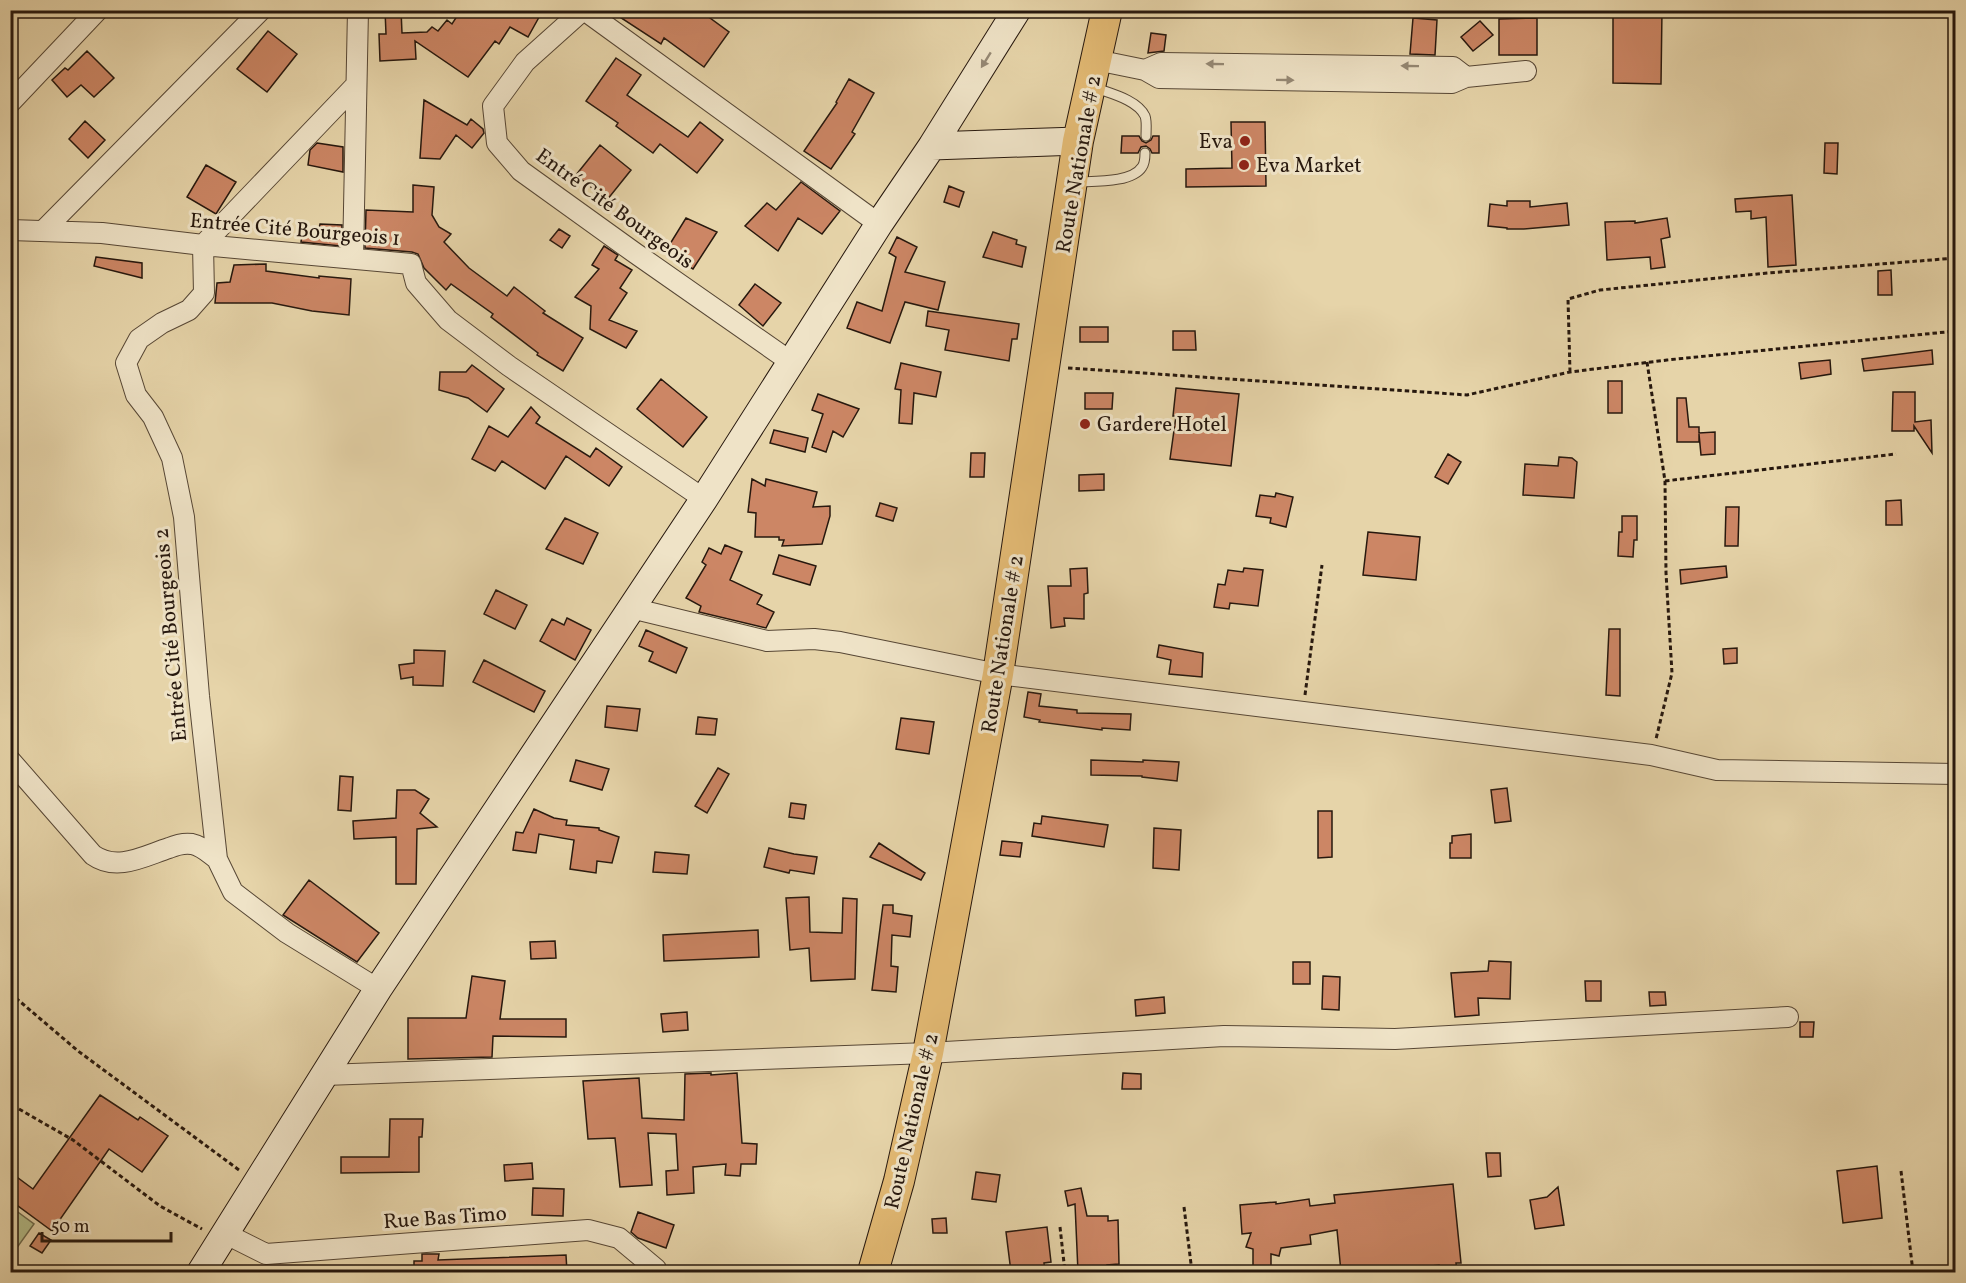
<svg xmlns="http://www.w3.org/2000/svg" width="1966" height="1283" font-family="Vollkorn,serif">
<rect width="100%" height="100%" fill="#e6d4a9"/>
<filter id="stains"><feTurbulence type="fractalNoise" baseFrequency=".00333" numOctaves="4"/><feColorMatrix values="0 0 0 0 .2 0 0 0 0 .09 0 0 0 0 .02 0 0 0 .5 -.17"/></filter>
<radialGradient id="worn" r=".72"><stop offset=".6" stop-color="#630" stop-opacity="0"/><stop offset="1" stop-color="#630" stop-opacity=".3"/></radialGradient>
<!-- green -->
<path fill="#b4bd89" stroke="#6e6a4c" stroke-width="1.5" d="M11 1207 34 1224 11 1256Z"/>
<!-- building -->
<path fill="#cc8665" stroke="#27180e" stroke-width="1.5" d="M385 10H401L402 33 427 32 432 27 438 31 447 20 452 24 461 10H503L512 15 515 10H543L528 37 510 27 499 44 495 41 468 77 415 41 416 59 380 61 379 34H386Z
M609 10H699L729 32 704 67 664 38 661 44Z
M1613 10H1662L1661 84 1613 83Z
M1413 18 1437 20 1435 55 1410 54Z
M1537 18V55H1499V19Z
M1480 21 1493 35 1473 51 1461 37Z
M268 31 297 54 267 92 237 69Z
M1151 33 1166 35 1164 51 1148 53Z
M87 51 114 78 94 97 81 85 67 97 52 80 65 68 68 70Z
M616 58 641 75 627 95 688 137 700 122 723 140 697 173 660 144 653 153 616 126 618 123 586 101Z
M849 79 874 93 852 132 855 134 831 169 804 151 837 103 836 102Z
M424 100 467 125 471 119 483 129 484 133 472 148 456 135 440 159 420 158Z
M85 121 105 140 88 158 69 139Z
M1231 122H1265L1266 186 1186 187V169L1232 168Z
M1122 136H1139L1142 141 1146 143 1151 140 1153 136H1159V153H1152L1150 149 1146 146 1141 147 1138 153H1121Z
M317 143 343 147V172L308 165 310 150Z
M1825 143H1838L1837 174 1824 173Z
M600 145 631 170 607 200 576 175Z
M206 165 236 182 216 214 187 197Z
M801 182 840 211 822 234 798 218 778 251 745 226 767 203 776 210Z
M413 185 434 187 432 215 439 227 451 234 444 242 469 268 507 296 514 287 545 311 543 313 583 338 563 371 537 355 538 353 491 317 493 314 451 284 446 290 424 268 418 254 412 252 365 248 366 210 413 212Z
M949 186 964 192 959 207 944 202Z
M1792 195 1796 265 1768 267 1766 217 1751 219V211L1736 212 1735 199Z
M1507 201H1530V207L1567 203 1569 225 1524 229H1507V228L1488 226 1490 204 1507 206Z
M686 218 717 232 693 269 665 252Z
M1667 218 1670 237 1661 239 1665 267 1651 269 1650 257 1607 260 1605 222 1635 221V223Z
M320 224 342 225 341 246 301 242 303 227 319 229Z
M559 229 570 236 562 248 550 240Z
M993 232 1017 240 1016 244 1026 247 1022 267 983 257Z
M897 237 917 247 905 272 945 282 938 310 905 302 890 343 847 328 857 302 882 311 896 257 889 253Z
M604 246 618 255 615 260 632 270 620 288 627 293 609 320 637 331 626 348 590 329 591 306 575 297 599 269 592 265Z
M96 257 142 263V278L94 266Z
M266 264V271L319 278V276L351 279 349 315 312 311 272 303H215L217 283 230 282 234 265Z
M1891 270 1892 295H1878V271Z
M755 284 781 303 763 326 739 305Z
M928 311 1019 324 1017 339H1012L1009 361 945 350 949 330 926 326Z
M1080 327H1108V342H1080Z
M1173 331H1195L1196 350H1173Z
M1932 350 1933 364 1864 371 1862 359Z
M1830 360 1831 374 1801 379 1799 363Z
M901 363 941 372 936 397 914 393 912 424 899 423 901 390 895 389Z
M472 365 504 389 487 412 468 398 439 390 440 372H466Z
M661 379 707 417 683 447 637 409Z
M1608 381H1622V413H1608Z
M1176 388 1239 394 1231 466 1170 459 1176 416H1173Z
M1893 392H1915V422L1931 420 1932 453 1914 426V431H1892Z
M1085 393H1113L1112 409H1085Z
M818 394 859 409 843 437 833 431 826 452 812 447 823 414 812 410Z
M1677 398H1686L1689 427H1699V433L1715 432V454L1701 455 1699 434V442H1677Z
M531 407 540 417 536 423 590 457 596 448 622 467 609 486 566 456 545 489 502 461 495 471 472 459 489 426 508 437Z
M774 430 808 438 805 452 770 443Z
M971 453H985L984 477H970Z
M1448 454 1461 462 1448 484 1435 477Z
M1559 457 1572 458 1577 462 1574 498 1523 495 1525 464 1558 466Z
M1104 474V490L1079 491V475Z
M752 479 765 486 766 479 817 492 813 507 830 506V516L822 544 782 546 784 540H779V537H755L756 513 748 512Z
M1276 493 1293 497 1286 527 1270 523 1271 518 1256 516 1260 495 1275 497Z
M1901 500 1902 525H1886V501Z
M880 503 897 508 893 521 876 516Z
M1726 507H1739L1738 546H1725Z
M1622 516H1637V540H1634L1633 557 1618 556 1619 532H1622Z
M565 518 598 533 583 564 546 549Z
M1368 532 1420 537 1416 580 1363 575Z
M725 545 742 552 730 580 762 595 757 604 774 612 766 628 699 612 701 606 686 598 706 565 702 562 709 548 721 554Z
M779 555 816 566 810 585 773 574Z
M1726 566 1727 577 1681 584 1680 570Z
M1087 568 1088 593 1084 594V619L1064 618 1065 626 1051 628 1048 586H1071L1070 569Z
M1244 568 1263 570 1258 606 1230 603 1229 609 1214 607 1218 584 1225 585 1228 570 1243 572Z
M496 590 527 605 515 629 484 614Z
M567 618 591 630 575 660 540 641 552 619 564 625Z
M1609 629H1620V696L1606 695Z
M646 630 687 648 676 673 649 661 653 652 639 646Z
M1159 645 1203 653 1202 677 1169 674 1171 660 1157 657Z
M1737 648V663L1724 664 1723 649Z
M414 650 445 651 443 686 413 685V677L401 679 399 665 414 663Z
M484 660 545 691 534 712 473 682Z
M1028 692 1041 694 1039 706 1077 710V713L1131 714 1130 730 1102 728V730L1039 722 1040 720 1024 717Z
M607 706 640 709 637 731 605 727Z
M698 717 717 719 715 735 696 734Z
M901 718 934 722 929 754 896 749Z
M576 760 609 769 602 790 570 781Z
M1091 760 1143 762V760L1179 762 1177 781 1142 777V776L1091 775Z
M718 768 729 774 707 813 695 806Z
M340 776 353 777 351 811 338 810Z
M1507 788 1511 821 1495 823 1491 790Z
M397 790H415L429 799 420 813 437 827 417 829 416 884H396V837L354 839 353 821 396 818Z
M791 803 806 805 804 819 789 817Z
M534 809 554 818 567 820 566 825 599 828V830L619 837 612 863 597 861 596 873 570 869 574 840 539 834 536 853 513 850 516 832 523 833Z
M1318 811H1332V857L1318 858Z
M1042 816 1108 825 1104 847 1032 836 1034 823 1041 824Z
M1154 828 1181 830 1179 870 1153 868Z
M1471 834V858H1450V843H1452V836Z
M1002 841 1022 843 1020 857 1000 855Z
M879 843 925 873 921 880 870 857Z
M769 848 794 854 817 857 814 874 790 870 789 873 764 867Z
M655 852 689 855 687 874 653 872Z
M309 880 379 933 357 962 283 915Z
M809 897 810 932 842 933 843 898 857 899 855 979 811 981 809 948 790 950 786 898Z
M883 905H893V913L912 916 910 937 892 935 891 966 898 967 896 992 872 990Z
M758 930 759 957 664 961 663 935Z
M555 941 556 958 531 959 530 942Z
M1489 961 1511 962 1510 999 1478 998 1479 1015 1455 1017 1451 973 1488 971Z
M1293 962H1310V984H1293Z
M472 976 505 981 500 1019H566V1037L493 1036 492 1057 408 1059V1018H466Z
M1323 976 1340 977 1339 1010 1322 1009Z
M1585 981H1601V1001H1586Z
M1649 992H1665L1666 1005 1650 1006Z
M1164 997 1165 1013 1136 1016 1135 1000Z
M687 1012 688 1030 663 1032 661 1014Z
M1800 1022H1814L1813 1037H1800Z
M711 1073V1075L737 1073 742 1143 757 1144 756 1164H741L740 1176 725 1175 726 1164 693 1167 694 1193 667 1195 666 1171 678 1170 676 1134 648 1133 652 1185 620 1187 615 1138 588 1139 583 1081 639 1078 642 1118 684 1120 685 1074Z
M1123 1073 1141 1074V1089H1122Z
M100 1095 138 1120 140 1117 168 1136 142 1172 109 1149 52 1231 10 1200V1172L33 1189Z
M390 1119H423L422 1137H419V1172L341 1173V1157H389Z
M1486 1153H1500L1501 1176 1488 1177Z
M532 1163 533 1179 505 1181 504 1165Z
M1877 1166 1882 1218 1843 1223 1837 1171Z
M976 1172 1000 1175 996 1202 972 1199Z
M1453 1184 1461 1263H1456L1457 1272H1439V1265L1386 1271 1387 1272H1341L1337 1230 1310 1235 1311 1244 1281 1248 1279 1256 1271 1254V1272H1253V1249L1246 1247 1251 1233 1242 1234 1240 1205 1276 1202V1204L1309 1199 1310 1206 1335 1203 1334 1195Z
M1558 1187 1564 1225 1535 1229 1530 1200 1547 1197Z
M533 1188 564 1189 563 1216 532 1215Z
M1081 1188 1087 1216H1108V1221L1118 1220 1119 1264 1107 1265 1108 1272H1078L1075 1204 1068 1206 1065 1191Z
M638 1212 674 1225 666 1248 638 1238 631 1232Z
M946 1218 947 1233H933L932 1219Z
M1047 1227 1051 1262 1044 1263 1045 1272H1011L1006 1232Z
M39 1233 51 1240 42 1253 30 1246Z
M422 1254H439L438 1260 566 1255 567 1272H414V1261H422Z"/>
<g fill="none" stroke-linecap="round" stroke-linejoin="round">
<defs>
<path id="service" d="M1093 87C1108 93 1137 99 1145 116 1147 121 1146 130 1146 136
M1077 182C1094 181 1132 183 1142 167 1145 163 1145 158 1145 153"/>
<path id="minor" d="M583 10 525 62 493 106 497 143 521 171 635 253 791 362
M584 10 879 224
M1096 60 1145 70 1159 78 1452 83 1466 77 1526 71
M1145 70 1161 63 1453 67 1466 77
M356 85 203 245 204 293 189 310 162 323 139 339 126 363 136 395 153 417 172 458 184 517 199 696 217 859 233 892 287 933 378 989
M10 103 98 10
M10 230 102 233 203 245 411 264 416 283 448 320 509 366 704 499
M43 231 261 10
M353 258 358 10
M631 608 767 641 814 639 840 642 998 674 1651 755 1717 770 1956 774
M10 760 93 855C117 872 144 856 169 848 176 845 185 843 192 844 202 846 209 853 217 859
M325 1075 928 1053 1224 1036 1395 1039 1788 1017
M226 1234 266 1254 588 1230 619 1238 656 1269 657 1272"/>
<path id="secondary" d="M932 146 1078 141
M201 1272 378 989 704 499 879 224 932 146 1017 10"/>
<path id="primary" d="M873 1272 899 1181 928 1053 998 674 1078 141 1107 10"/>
</defs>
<!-- service casing -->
<use href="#service" stroke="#574735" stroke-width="11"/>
<!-- minor casing -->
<use href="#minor" stroke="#574735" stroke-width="22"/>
<!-- secondary casing -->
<use href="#secondary" stroke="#27180e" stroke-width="29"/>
<!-- primary casing -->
<use href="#primary" stroke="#27180e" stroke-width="32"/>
<!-- path -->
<path stroke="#27180e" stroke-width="3" stroke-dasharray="4.5 3" stroke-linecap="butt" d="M1647 362 1665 481 1666 573 1672 673 1656 739
M1068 368 1467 395 1570 372 1667 360 1956 331
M1570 372 1568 299 1600 290 1768 273 1956 258
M1665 481 1896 454
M1305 695 1322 565
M10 993 78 1051 239 1170
M19 1109 73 1140 160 1206 202 1229
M1901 1171 1913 1272
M1184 1207 1192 1272
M1060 1227 1065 1272"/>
<!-- service -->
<use href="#service" stroke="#efe3c7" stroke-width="9"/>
<!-- minor -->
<use href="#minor" stroke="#efe3c7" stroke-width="20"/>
<!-- secondary -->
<use href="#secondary" stroke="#efe3c7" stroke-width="27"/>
<!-- primary -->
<use href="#primary" stroke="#e3ba74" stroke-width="30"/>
</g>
<!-- one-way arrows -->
<defs><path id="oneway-solid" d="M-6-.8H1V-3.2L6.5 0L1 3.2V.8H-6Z" transform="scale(1.5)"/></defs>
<g fill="#958874">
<use href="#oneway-solid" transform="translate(986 60) rotate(122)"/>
<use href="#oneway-solid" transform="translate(1215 64) rotate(-179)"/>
<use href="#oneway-solid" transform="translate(1410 66) rotate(-179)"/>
<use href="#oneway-solid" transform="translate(1285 80) rotate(1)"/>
</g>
<!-- markers -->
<g fill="#8f2418" stroke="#efe3c7" stroke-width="2">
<circle cx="1245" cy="141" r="6"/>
<circle cx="1244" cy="165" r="6"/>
<circle cx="1085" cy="424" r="6"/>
</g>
<g text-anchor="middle" stroke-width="6" stroke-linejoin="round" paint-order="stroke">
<!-- poi labels -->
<g font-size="21" fill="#27180e" stroke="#efe3c7" text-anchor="start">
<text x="1233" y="148" text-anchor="end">Eva</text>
<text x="1256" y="172">Eva Market</text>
<text x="1097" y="431">Gardere Hotel</text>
</g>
<!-- street labels -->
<g font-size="21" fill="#27180e" stroke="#efe3c7">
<text transform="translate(1078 164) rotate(-80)" y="7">Route Nationale # 2</text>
<text transform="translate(615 208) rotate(36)" y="7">Entré Cité Bourgeois</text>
<text transform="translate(295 229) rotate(5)" y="7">Entrée Cité Bourgeois 1</text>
<text transform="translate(170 635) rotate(-95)" y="7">Entrée Cité Bourgeois 2</text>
<text transform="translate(1002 644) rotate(-81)" y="7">Route Nationale # 2</text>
<text transform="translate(911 1121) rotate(-77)" y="7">Route Nationale # 2</text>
<text transform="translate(445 1217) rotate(-4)" y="7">Rue Bas Timo</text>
</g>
</g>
<!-- margin -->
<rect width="1966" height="1283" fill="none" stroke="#e6d4a9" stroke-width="36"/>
<rect x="12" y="12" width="1942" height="1259" fill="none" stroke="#27180e" stroke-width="3"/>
<rect x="18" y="18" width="1930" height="1247" fill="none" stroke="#27180e" stroke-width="1.5"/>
<!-- scale -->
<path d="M42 1232v9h129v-9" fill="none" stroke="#27180e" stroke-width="3"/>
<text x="51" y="1232" font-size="18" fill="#27180e" stroke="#efe3c7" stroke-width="4.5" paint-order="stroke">50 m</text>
<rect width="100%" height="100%" filter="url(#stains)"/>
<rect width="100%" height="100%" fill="url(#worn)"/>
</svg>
